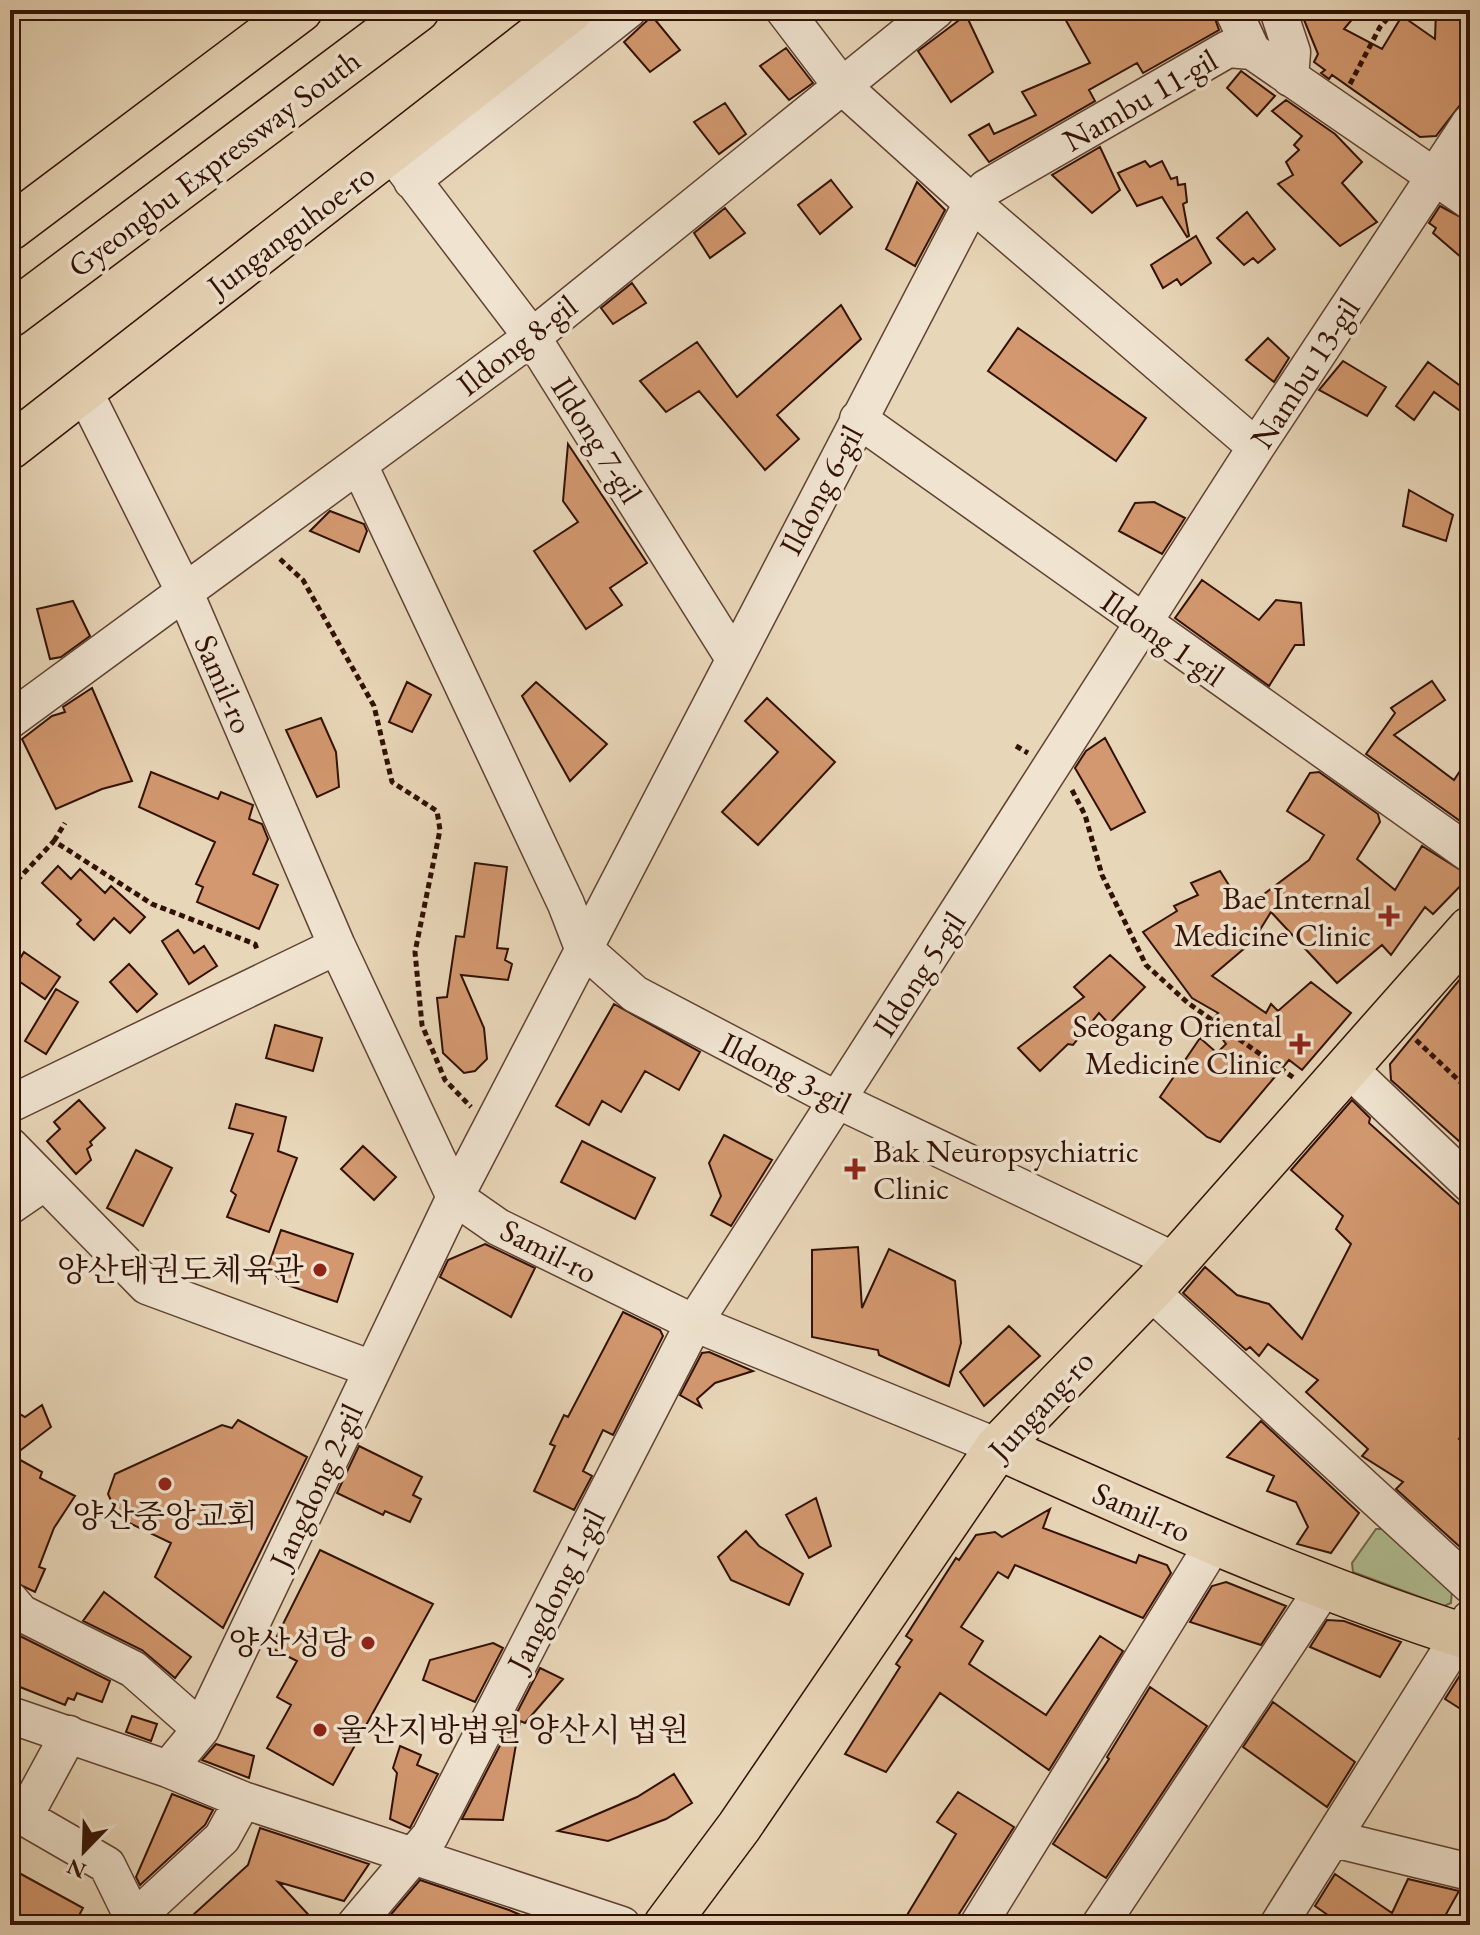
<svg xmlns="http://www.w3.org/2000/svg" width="1480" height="1935" font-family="'EB Garamond','Noto Serif KR',serif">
<rect width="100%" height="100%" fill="#e8d6b8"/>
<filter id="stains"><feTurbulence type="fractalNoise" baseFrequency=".0025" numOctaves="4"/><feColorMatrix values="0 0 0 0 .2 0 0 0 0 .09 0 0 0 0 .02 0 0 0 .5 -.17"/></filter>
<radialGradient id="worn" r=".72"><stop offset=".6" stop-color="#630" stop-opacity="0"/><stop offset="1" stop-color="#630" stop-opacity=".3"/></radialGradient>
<!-- green -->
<path fill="#b0bf93" stroke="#71684c" stroke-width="2" d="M1376 1529H1386L1452 1589 1451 1603 1444 1606 1353 1572 1352 1563Z"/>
<!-- building -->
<path fill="#d3986f" stroke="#321105" stroke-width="2" d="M1060 10H1212L1219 30 1143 73 1137 63 1089 90 1095 101 989 162 969 135 989 124 994 134 1036 115 1022 92 1090 63Z
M1300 10H1360L1344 29 1382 49 1402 16 1435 39 1436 10H1470V92L1436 136 1420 137 1332 75 1329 79 1321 73 1325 70 1314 62 1318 54Z
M966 15 993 72 951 102 918 51Z
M652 16 680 50 650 72 624 42Z
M786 48 813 83 789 100 760 66Z
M1241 71 1275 96 1257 116 1227 88Z
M1286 100 1335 134 1362 162 1342 183 1377 222 1340 246 1278 184 1293 175 1286 162 1299 150 1294 145 1302 136 1272 111Z
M725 103 746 134 719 154 694 122Z
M1100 147 1120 190 1092 213 1052 175Z
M1145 161 1150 167 1162 161 1171 179 1177 177 1178 185 1185 184 1187 202 1183 204 1189 236 1187 237 1162 197 1137 206 1118 173Z
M831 180 852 207 820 234 798 205Z
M917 182 945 210 915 266 886 249Z
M1440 206 1470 222V265L1433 233 1436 228 1429 223Z
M725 208 745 233 710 258 694 233Z
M1247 212 1275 249 1258 263 1253 258 1244 265 1217 238Z
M1196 236 1211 263 1181 285 1177 279 1163 288 1151 265Z
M632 283 646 303 613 324 601 308Z
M841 305 861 339 777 415 799 439 765 470 699 391 666 412 640 381 697 342 737 397Z
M1018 328 1146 418 1116 461 988 371Z
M1268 338 1289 358 1274 382 1246 360Z
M1343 361 1386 387 1367 416 1319 390Z
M1428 362 1470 393V418L1434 392 1414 420 1396 406Z
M568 444 647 563 610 588 622 605 586 629 534 551 578 522 563 501Z
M1409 490 1453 515 1446 541 1403 526Z
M1154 502 1185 518 1162 554 1119 531 1135 503Z
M330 511 364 524 367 531 359 552 310 531Z
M1202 580 1259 620 1276 600 1301 603 1304 645H1295L1269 686 1175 618Z
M73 601 90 636 61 657 50 659 37 609Z
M1432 681 1445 700 1394 735 1454 780 1470 756V828L1366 754 1395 713 1391 708Z
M407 682 431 695 412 732 389 722Z
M536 682 607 744 570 781 522 696Z
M92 688 132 781 102 789 56 809 22 739 52 716 65 712 63 707Z
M767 698 835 762 758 845 722 812 778 752 745 721Z
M321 718 336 752 339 787 317 797 286 730Z
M1105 738 1145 812 1111 830 1075 768 1086 751Z
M151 772 218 799 221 792 253 805 249 819 262 824 268 839 253 874 278 885 259 929 197 902 203 887 196 884 215 842 139 807Z
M1319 772 1378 814 1380 822 1357 859 1395 890 1422 846 1470 876 1433 914 1425 907 1391 955 1382 945 1337 983 1271 912 1253 941 1212 976 1266 1013 1271 1004 1278 1011 1311 982 1351 1013 1302 1070 1289 1060 1220 1142 1207 1137 1160 1097 1200 1038 1217 1053 1226 1044 1210 1023 1218 1013 1192 998 1143 932 1177 911 1174 906 1198 895 1191 883 1220 871 1244 909 1309 860 1324 835 1287 811 1310 773Z
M475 863 507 867 497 948 508 949 505 960 512 964 508 980 461 975 484 1028 487 1059 475 1071 464 1073 443 1053 437 998 447 997 456 936 464 937Z
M58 866 71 879 80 869 105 893 111 886 145 917 130 933 114 918 94 940 77 924 81 920 42 883Z
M178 930 194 953 204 946 217 966 189 984 162 941Z
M24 952 60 977 45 999 10 975Z
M1110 955 1145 987 1109 1024 1099 1013 1073 1045 1068 1044 1040 1071 1018 1048 1084 997 1074 987Z
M129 964 157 994 137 1012 110 982Z
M1470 967V1151L1391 1080 1390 1064Z
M56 989 78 1002 46 1054 25 1041Z
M614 1004 700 1052 679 1090 645 1071 621 1112 602 1101 589 1125 556 1106Z
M275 1025 322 1038 313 1071 266 1058Z
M79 1100 105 1128 90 1142 92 1145 87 1149 91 1160 76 1174 47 1141 60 1129 54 1122Z
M1352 1100 1370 1118 1369 1123 1470 1214V1427L1459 1439 1470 1448V1556L1396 1489 1403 1482 1362 1456 1368 1449 1306 1392 1318 1380 1268 1344 1259 1356 1250 1347 1246 1350 1183 1293 1205 1267 1237 1295 1269 1304 1302 1339 1351 1244 1336 1229 1343 1216 1291 1170Z
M236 1104 286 1117 278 1151 297 1158 269 1232 227 1217 236 1195 231 1191 253 1134 229 1128Z
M724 1135 772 1160 731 1226 711 1215 721 1196 709 1163Z
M582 1141 655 1178 635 1219 561 1182Z
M363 1146 396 1177 374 1200 341 1169Z
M136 1150 172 1168 143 1226 107 1208Z
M281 1230 353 1254 337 1302 284 1284 268 1267Z
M485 1244 535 1268 511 1317 440 1277 448 1260Z
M858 1247 862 1308 889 1249 955 1281 961 1343 949 1386 879 1355 878 1350 812 1337V1250Z
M623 1312 660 1330 663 1336 613 1435 603 1430 583 1471 592 1476 574 1510 534 1491 555 1446 550 1444 564 1415 568 1417Z
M1009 1326 1040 1356 984 1406 960 1372Z
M709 1352 753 1371 715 1383 697 1399 701 1407 680 1395 702 1353Z
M42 1405 51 1427 13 1456 42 1472 40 1478 75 1496 54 1528 39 1567 45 1569 35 1592 10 1580V1408L25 1417Z
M238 1420 307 1457 223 1628 155 1577 171 1543 119 1518 108 1494 115 1474 222 1425 232 1428Z
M1261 1421 1359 1513 1331 1553 1297 1544 1308 1527 1296 1502 1267 1491 1274 1476 1227 1457Z
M359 1446 422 1477 413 1495 421 1499 410 1522 385 1511 383 1515 337 1493Z
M816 1498 831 1546 809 1558 786 1515Z
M1050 1509 1043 1528 1136 1563 1139 1555 1167 1565 1171 1573 1143 1618 1015 1565 1008 1578 998 1572 961 1627 983 1641 969 1664 1046 1715 1100 1636 1123 1651 1049 1770 940 1693 886 1772 845 1754 900 1667 896 1664 912 1640 906 1636 956 1558 959 1560 976 1535 995 1532 1002 1537Z
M746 1531 759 1546 803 1574 789 1605 731 1580 718 1557Z
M320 1550 433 1604 333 1785 267 1748 291 1705 277 1697 297 1661 271 1648Z
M1226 1582 1286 1606 1261 1645 1190 1622 1212 1586Z
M104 1592 191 1657 175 1678 142 1650 83 1621Z
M1327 1620 1344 1621 1401 1642 1380 1677 1310 1647Z
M10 1631 110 1681 102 1702 77 1693 74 1700 68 1698 65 1705 10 1683Z
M493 1643 503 1648 475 1702 423 1680 430 1660Z
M540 1668 563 1679 525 1723 520 1721 503 1820 462 1819Z
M1470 1670V1715L1445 1699 1462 1672Z
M1150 1687 1207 1726 1106 1878 1053 1844 1109 1759 1107 1757Z
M1273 1702 1355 1762 1327 1807 1243 1747Z
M132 1716 157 1724 151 1741 126 1732Z
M216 1744 254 1756 249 1778 202 1760Z
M400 1746 421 1755 417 1765 438 1774 410 1828 390 1819 397 1773 393 1768Z
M674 1774 692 1803 666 1819 608 1841 558 1831 637 1797Z
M958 1792 1014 1827 952 1925H901L956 1834 937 1822Z
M172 1794 213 1810 205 1825 140 1885 136 1877Z
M260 1828 369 1864 344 1901 278 1882 318 1925H182L248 1865Z
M10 1868 83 1908 74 1925H21L10 1919Z
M1335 1874 1392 1913 1408 1879 1459 1891 1440 1925H1342L1315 1906Z
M420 1880 509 1910 544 1925H382Z"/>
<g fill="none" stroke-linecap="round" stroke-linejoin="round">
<defs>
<path id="minor" d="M784 10 841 85 972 203 1256 447
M1233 10 1252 51
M1278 10 1292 52 1290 78
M392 153 532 337 733 657
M412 181 628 10
M83 389 185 593 337 946 455 1197 498 1227 694 1323 998 1447
M858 419 1470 854
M359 465 566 904 583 948 635 994 837 1100 1175 1261
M10 720 532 337 936 10
M1348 1068 1470 1184
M10 1104 337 946
M10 1146 147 1286 372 1369
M10 1206 45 1182
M1149 1290 1470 1585
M10 1600 21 1613 133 1669 201 1729
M10 1715 168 1769 243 1800 622 1925
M69 1734 24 1817 107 1865 134 1920
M168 1769 201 1729 455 1197 972 203 986 188 1228 49 1252 51 1470 201
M1334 1839 1470 1872
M128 1925 222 1838 243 1800
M355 1925 430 1836 694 1323 1256 447 1470 123
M978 1925 1214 1543
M1100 1925 1325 1586
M1278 1925 1470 1619"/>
<path id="major" d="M10 447 571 10
M998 1447C1153 1517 1308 1586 1470 1638
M666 1925 739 1827 998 1447 1156 1284 1470 929"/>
<path id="highway" d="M10 228 300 10
M10 315 417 10"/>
</defs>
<!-- minor casing -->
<use href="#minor" stroke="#604232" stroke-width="39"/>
<!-- major casing -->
<use href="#major" stroke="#321105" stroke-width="47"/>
<!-- highway casing -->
<use href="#highway" stroke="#321105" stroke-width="47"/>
<!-- path -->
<path stroke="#321105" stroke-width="5" stroke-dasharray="6 4" stroke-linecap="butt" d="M1350 84 1380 27 1395 10
M280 559 303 580 374 706 392 782 437 811 440 830 415 952 422 1025 445 1080 471 1107
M1016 746 1028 753
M1072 790 1085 815 1102 875 1146 965 1188 1003 1294 1078
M54 841 65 823
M10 888 54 841 152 904 255 944 258 952
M1416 1040 1470 1091
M10 1467 14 1460"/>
<!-- minor -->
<use href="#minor" stroke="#f0e4d1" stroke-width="36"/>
<!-- major -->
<use href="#major" stroke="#e8d6b8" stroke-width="44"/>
<!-- highway -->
<use href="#highway" stroke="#e8d6b8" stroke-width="44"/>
</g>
<!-- markers -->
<g fill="#8f2418" stroke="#f0e4d1" stroke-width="3">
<path d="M1385 904h8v8h8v8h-8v8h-8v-8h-8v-8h8z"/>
<path d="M1296 1032h8v8h8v8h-8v8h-8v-8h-8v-8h8z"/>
<path d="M851 1157h8v8h8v8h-8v8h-8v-8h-8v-8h8z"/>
<circle cx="320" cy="1270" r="8"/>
<circle cx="165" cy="1484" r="8"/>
<circle cx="368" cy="1643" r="8"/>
<circle cx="320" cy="1730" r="8"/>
</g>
<g text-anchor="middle" stroke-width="7" stroke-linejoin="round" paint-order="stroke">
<!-- street labels -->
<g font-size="32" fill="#321105" stroke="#f0e4d1">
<text transform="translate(1140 100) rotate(-30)" y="11">Nambu 11-gil</text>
<text transform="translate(214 163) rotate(-37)" y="11">Gyeongbu Expressway South</text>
<text transform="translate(291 230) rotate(-37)" y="11">Junganguhoe-ro</text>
<text transform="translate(517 345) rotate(-38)" y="11">Ildong 8-gil</text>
<text transform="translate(1305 373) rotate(-57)" y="11">Nambu 13-gil</text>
<text transform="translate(597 440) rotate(58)" y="11">Ildong 7-gil</text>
<text transform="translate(821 490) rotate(-62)" y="11">Ildong 6-gil</text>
<text transform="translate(1163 638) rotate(35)" y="11">Ildong 1-gil</text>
<text transform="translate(224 684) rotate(67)" y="11">Samil-ro</text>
<text transform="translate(919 974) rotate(-57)" y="11">Ildong 5-gil</text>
<text transform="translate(786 1073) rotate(27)" y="11">Ildong 3-gil</text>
<text transform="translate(549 1251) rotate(27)" y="11">Samil-ro</text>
<text transform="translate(1041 1405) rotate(-47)" y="11">Jungang-ro</text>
<text transform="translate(316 1486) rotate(-65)" y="11">Jangdong 2-gil</text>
<text transform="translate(1142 1512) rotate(24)" y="11">Samil-ro</text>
<text transform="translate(556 1590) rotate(-63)" y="11">Jangdong 1-gil</text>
</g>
<!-- poi labels -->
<g font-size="32" fill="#321105" stroke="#f0e4d1" text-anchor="end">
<text x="1371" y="909">Bae Internal<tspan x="1371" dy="37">Medicine Clinic</tspan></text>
<text x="1282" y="1037">Seogang Oriental<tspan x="1282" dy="37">Medicine Clinic</tspan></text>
<text x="873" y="1162" text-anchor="start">Bak Neuropsychiatric<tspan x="873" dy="37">Clinic</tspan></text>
<text x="304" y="1281">양산태권도체육관</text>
<text x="165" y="1527" text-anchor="middle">양산중앙교회</text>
<text x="352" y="1654">양산성당</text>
<text x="336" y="1741" text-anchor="start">울산지방법원 양산시 법원</text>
</g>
</g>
<!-- margin -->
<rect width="1480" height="1935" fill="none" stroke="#e8d6b8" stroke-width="40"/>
<rect x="12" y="12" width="1456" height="1911" fill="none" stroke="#321105" stroke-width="4"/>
<rect x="20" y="20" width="1440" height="1895" fill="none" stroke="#321105" stroke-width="2"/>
<!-- north arrow -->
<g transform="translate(84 1851) rotate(203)" stroke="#f0e4d1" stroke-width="6" paint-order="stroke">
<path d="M0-6L14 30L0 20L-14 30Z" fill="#321105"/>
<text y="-12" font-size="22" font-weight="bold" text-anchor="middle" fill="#321105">N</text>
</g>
<rect width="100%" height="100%" filter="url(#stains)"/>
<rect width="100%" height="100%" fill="url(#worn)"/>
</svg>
